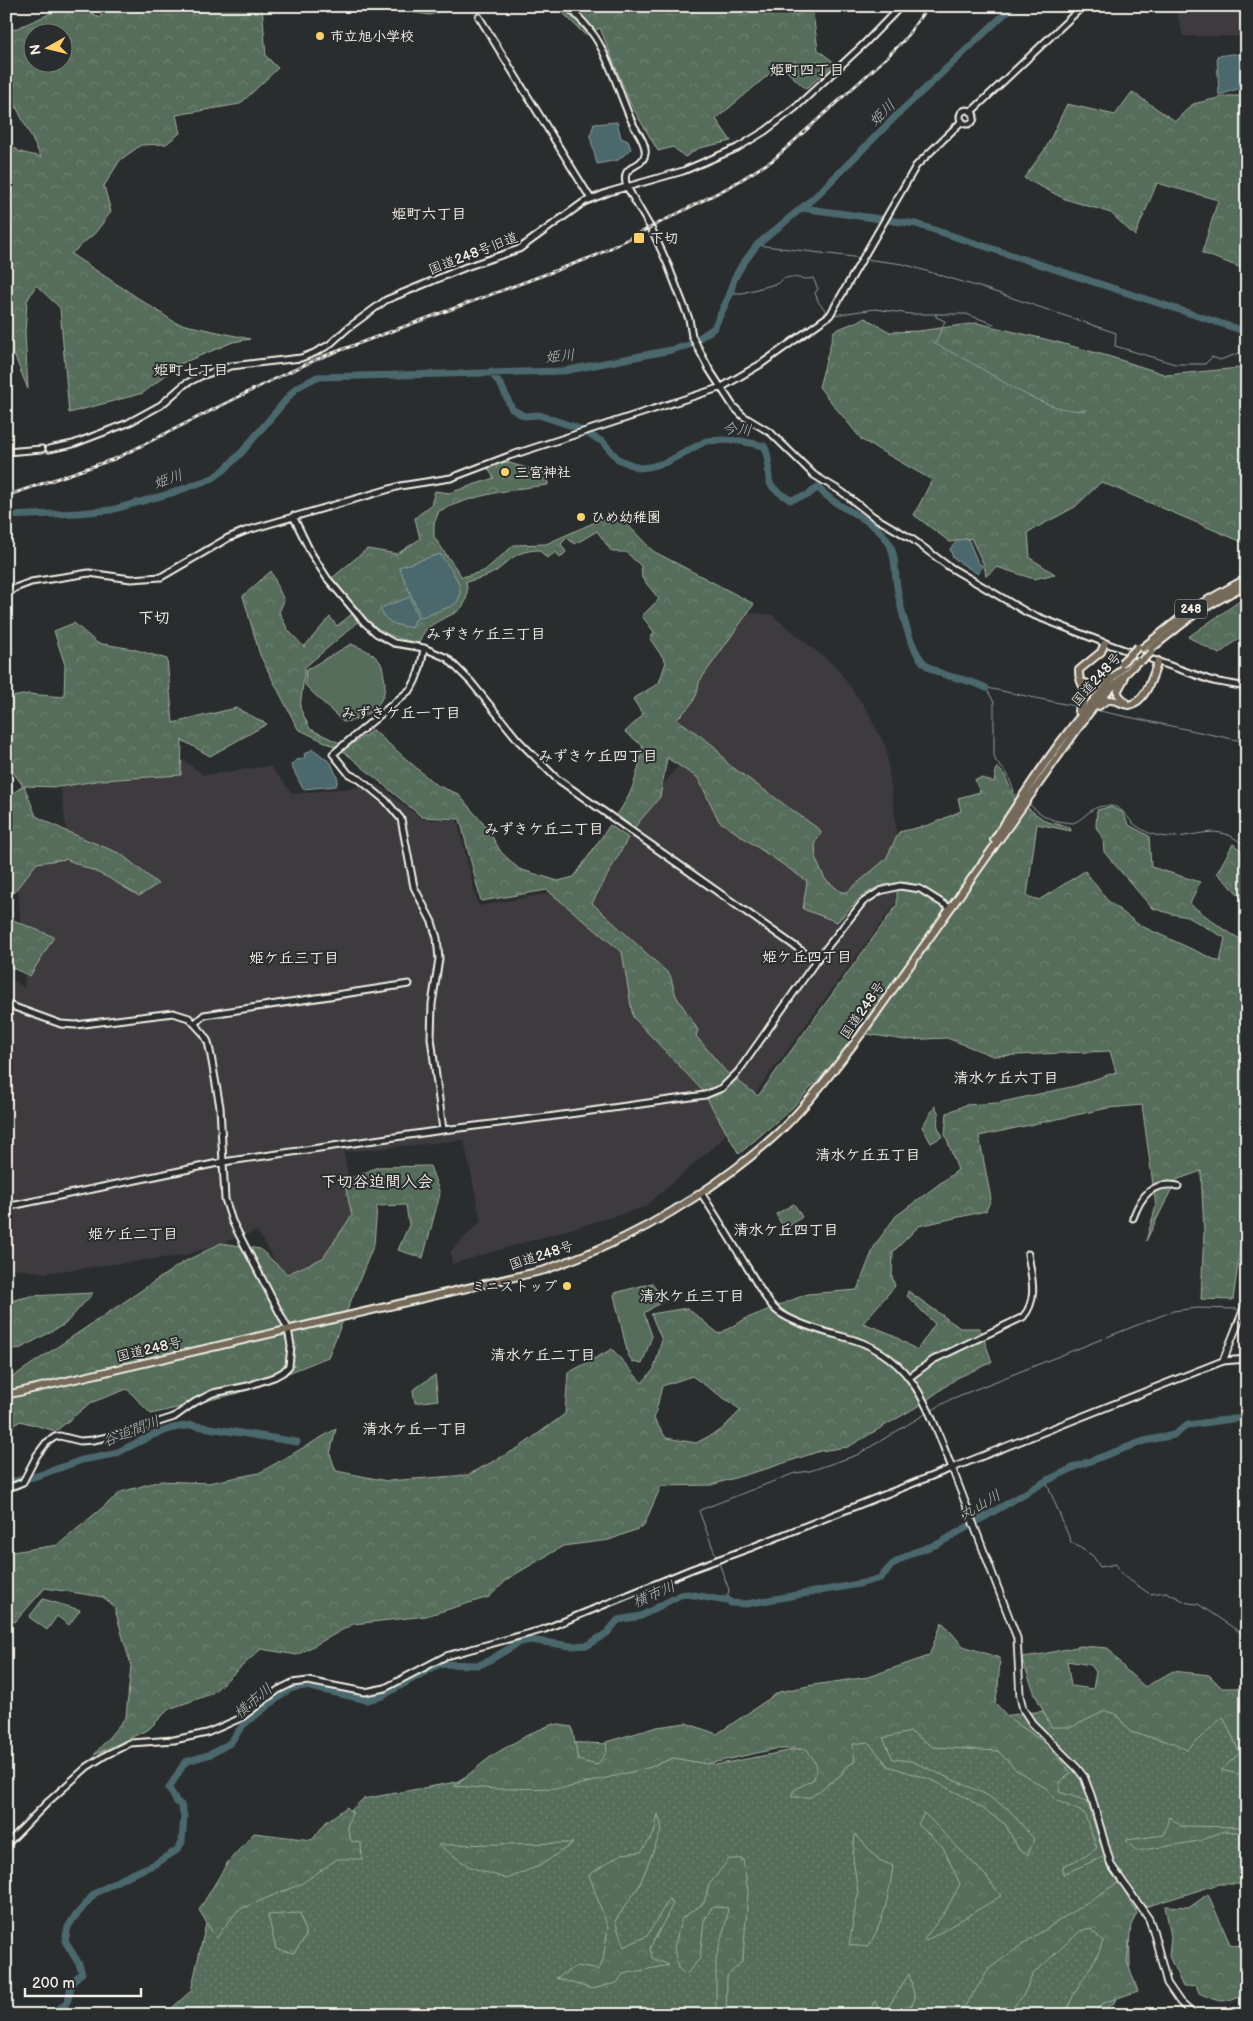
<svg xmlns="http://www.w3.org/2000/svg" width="1253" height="2021" font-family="'Balsamiq Sans','Klee One',sans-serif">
<defs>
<pattern id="grass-dots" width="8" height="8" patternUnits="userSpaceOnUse" patternTransform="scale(1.25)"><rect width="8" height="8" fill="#556d5a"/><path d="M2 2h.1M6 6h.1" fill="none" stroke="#6e8272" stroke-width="1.8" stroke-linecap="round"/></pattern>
<pattern id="forest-crowns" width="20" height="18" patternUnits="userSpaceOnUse" patternTransform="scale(1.25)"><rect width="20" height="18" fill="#556d5a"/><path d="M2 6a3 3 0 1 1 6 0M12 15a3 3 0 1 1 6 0" fill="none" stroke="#6e8272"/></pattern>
</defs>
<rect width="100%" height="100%" fill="#2a2d2e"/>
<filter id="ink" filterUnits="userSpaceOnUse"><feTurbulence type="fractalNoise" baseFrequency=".02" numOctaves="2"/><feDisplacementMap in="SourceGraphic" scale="10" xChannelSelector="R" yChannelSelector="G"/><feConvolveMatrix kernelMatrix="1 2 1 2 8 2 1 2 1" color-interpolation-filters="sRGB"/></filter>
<g filter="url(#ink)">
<!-- built -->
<path fill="#3e3a3e" d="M1175 6H1247V36H1183Z
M740 611 772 615 836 667 867 710 886 748 896 826 895 904 721 1140 645 1207 452 1264 451 1251 481 1221 464 1140 344 1152 360 1245 298 1300 257 1231 186 1255 45 1273 6 1267V976L25 988 16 855 68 843 52 716 111 708 204 775 270 766 293 794 378 785 422 819 457 820 478 906 580 888 688 754 665 730Z"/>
<!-- grass -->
<path fill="url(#grass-dots)" stroke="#a4afa1" d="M1092 1705 1247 1716V1884H1219L1129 1912 1130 1966 1114 2003 1096 2015H164L191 1991 207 1919 290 1869 363 1799 456 1782 529 1741 666 1746 715 1765 914 1727Z"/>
<!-- forest -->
<path fill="url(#forest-crowns)" stroke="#a4afa1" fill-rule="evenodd" d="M55 6H81L100 18 105 6H262L266 56 278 68 240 104 176 115 180 133 166 144 141 145 120 160 104 186 111 212 95 233 71 254 176 323 250 339 233 342 180 364 143 393 69 413 60 308 36 285 27 301 25 333 28 389 15 357 6 352V141L20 152 41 157 6 86V33L54 12ZM32 32H62V62H32Z
M395 6H448L447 9 430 15 404 11Z
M556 6H781L789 13 797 15 812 6 818 50 835 63 806 89 780 65 716 119 731 141 699 148 685 157 673 147 658 151 630 103 600 28 585 35Z
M1132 92 1175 121 1193 104 1227 96H1247V270L1202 253 1218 200 1157 183 1135 236 1111 213 1065 199 1024 178 1046 148 1067 104 1115 115Z
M865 318 890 332 919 331 977 323 1057 342 1111 357 1167 375 1239 368 1247 370V544L1101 482 1075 507 1028 532 1030 558 1055 574 1034 579 997 567 986 576 984 565 971 538 950 542 914 515 932 480 862 440 819 387 834 331Z
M502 461 548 474V485C511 489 473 495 439 511L434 524V537L462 577 484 571 514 545 546 544 611 515 624 521 653 551 754 604 699 682C698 700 689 707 677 719L714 746 728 764 820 830 821 833 815 842 816 860 825 879 841 892H847L886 859 899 832 929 825 961 811 958 798 980 792 975 780 981 778 994 782 997 767 1004 774 1015 799 1047 822 1070 827 1071 831 1037 824 1027 896 1039 900 1085 871 1107 900 1139 925 1220 962 1225 938 1188 917 1172 914 1152 908 1104 852 1103 839 1096 827 1097 810 1110 807 1122 812 1129 825 1149 836 1151 867 1200 882 1190 904 1223 929 1247 943V1242H1241L1233 1300 1201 1299 1204 1232 1201 1171 1176 1180 1146 1241 1156 1206 1142 1105 1108 1108 979 1136 991 1199 986 1211 919 1226 893 1252 892 1276 895 1286 863 1323 889 1333 917 1350 935 1324 907 1296 908 1291 960 1328H980L992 1362 957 1378 920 1405 848 1447 820 1451 772 1467 711 1485 661 1486 643 1527 609 1540 563 1546 509 1578 489 1597 426 1616 353 1624 297 1655 261 1649 211 1694 169 1709 149 1729 94 1755 126 1717 131 1666 114 1606 103 1597 45 1588 15 1622 6 1618V1553L58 1545 121 1492 160 1481 208 1483 259 1473 336 1429 330 1454 336 1471 387 1481 468 1475 520 1447 565 1414 568 1373 612 1349 642 1383 654 1369 662 1340 651 1314 687 1308 719 1334 745 1319 807 1294 857 1290 875 1245 896 1216 958 1170 945 1134 947 1113 965 1105 998 1103 1075 1086 1116 1072 1110 1051 993 1056 947 1038 905 1040 867 1034 826 1071 792 1108 739 1154 702 1090 633 1017 622 952 547 890 481 901 460 819 422 817 342 750 298 729 260 655 243 596 271 571 284 601 279 612 288 630 304 647 330 617 337 626 357 610 332 578 367 549 397 554 420 539 415 518 431 505 435 491 449 493 494 478 487 467ZM597 531 612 552H626L641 566 642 578 659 599 642 616 654 632 650 639 666 662 659 683 633 699 643 715 625 732 643 746C637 776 634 790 617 815L634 828 660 797 667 758 698 778 719 821 807 881 803 909 837 922C856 902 868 885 897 883V905L758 1096 726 1072 696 1036 698 1030 676 996 670 975 592 903 628 838 610 825 574 877 558 881 519 869 501 852 487 828 458 794 436 785 373 730 348 747 310 729 300 708 305 667 364 617C382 634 395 638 419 643 421 639 423 632 427 629 445 612 473 617 466 582 473 580 482 578 489 575 510 565 509 551 539 550L547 558 556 552 560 558 566 552 561 544 567 538 575 544ZM692 1376 741 1410 721 1430 696 1443 666 1438 654 1419 662 1386Z
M1247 596V632L1219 654 1188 637Z
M74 623 97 643 133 649 167 659 173 723 236 708 267 724 210 756 182 740 181 775 102 780 59 787 24 786 36 816 68 832 121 854 158 884 139 896 107 877 66 859 37 863 6 902V798L23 786 6 762V698L28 694 64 697 65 665 54 631Z
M1233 844 1247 855V903L1217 873Z
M6 917 54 937 30 976 6 965Z
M430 1166 440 1194 423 1258 398 1250 409 1225 406 1205 377 1206 374 1244 328 1357 239 1393 151 1414 127 1389 90 1403 56 1431 20 1421 6 1432V1377L11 1378 182 1263 221 1243 260 1249 287 1274 323 1258 352 1215 344 1181 378 1167Z
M93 1293 65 1324 21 1348 6 1350V1302L31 1296Z
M942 1622 963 1646 1000 1658 998 1688 995 1703 1009 1718 1048 1745 1071 1773 1060 1782 1059 1792 1087 1801 1104 1855 1103 1857 1063 1874V1866L1086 1856 1097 1848 1084 1813 1056 1800 1046 1788 1016 1770 998 1751 933 1747 911 1732 883 1738 893 1759 911 1761 985 1794 1008 1809 1034 1839 1028 1855 1019 1850 1005 1824 967 1798 932 1780 888 1766 868 1742 853 1744 855 1762 845 1767 842 1774 811 1797H791L794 1790 814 1779 817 1766 807 1749H775L707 1764 673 1758 651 1767 566 1788 495 1789 454 1786 493 1755 531 1733 553 1724 572 1727 578 1760 597 1765 607 1752 606 1742 657 1727 686 1723 717 1734 779 1692 813 1685 868 1677 929 1656Z
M1081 1646 1108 1648 1125 1669 1145 1687 1173 1671 1209 1675 1222 1688H1247V1776L1221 1770 1240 1753 1223 1717 1187 1750 1174 1743 1130 1732 1116 1714 1105 1711 1072 1727H1051L1035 1694 1021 1657 1038 1655ZM1067 1661 1091 1665 1096 1672 1093 1689 1071 1686Z
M347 1807 352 1813 347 1827 351 1841 361 1843 362 1859H337L301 1884 238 1910 216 1938 199 1910 228 1862 254 1833 312 1840 326 1822Z
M924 1813 986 1876 1001 1896 926 1941 924 1939 945 1912 960 1884 943 1847 918 1824Z
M658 1814 662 1829 639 1886 615 1921 624 1947 647 1936 669 1899 673 1904 650 1948 652 1958 669 1965 623 1974 617 1983 592 1989 556 1978 577 1966 599 1970 603 1960 608 1928 589 1875 621 1854 641 1852 654 1834Z
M1169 1817 1182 1826 1247 1827V1833L1224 1831 1199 1841 1136 1851 1126 1840 1164 1835Z
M855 1834 879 1860 893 1866C888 1898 885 1919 868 1947L849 1945 858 1893 853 1858Z
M573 1843 541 1865 507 1879 470 1867 438 1845Z
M729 1859H743L748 1892 743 1958 740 1964 727 1976 726 2015H716V1958L726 1922 728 1908 712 1907 704 1921 700 1958 686 1975 678 1968 674 1948 682 1918 704 1903 709 1885Z
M1119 1882 1137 1913 1131 1925 1127 1962 1138 1991 1103 2003 1096 2011 1098 2015H1066C1074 1984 1095 1968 1103 1941L1090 1928 1080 1931 1033 1974 1023 1996 1006 2015H957L970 1999 989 1969 1024 1943Z
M1208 1894 1230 1944 1241 1946 1247 1942V1993C1223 2003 1223 2004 1199 1993L1196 1985 1183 1987 1169 1956 1171 1937 1165 1906 1190 1907Z
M300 1913 306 1936 294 1953 276 1949 268 1915Z
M909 1974 915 1998 912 2005 892 2015H867L875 2001 879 2010 889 2006Z"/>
<!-- green -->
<path fill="#556d5a" stroke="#a4afa1" d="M351 644C361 648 373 652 380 662 383 666 383 672 384 677 390 703 366 720 343 722L305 685 306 670Z
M935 1106 939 1114C936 1123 937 1128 943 1136L931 1143 922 1127Z
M794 1204 802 1217 788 1227H783L776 1214Z
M652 1283 663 1301 644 1313 652 1336 642 1364 633 1362 628 1355 614 1295 615 1293Z
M435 1375 438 1400 415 1403 413 1390Z
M43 1599 80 1610 69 1625 57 1616 47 1630 29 1617Z"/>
<!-- water -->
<path fill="#4b696d" stroke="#8f9f9e" d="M1232 54 1247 55V86L1219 95 1217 56Z
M617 122 621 138 628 141 631 149 618 160 597 164 590 136 594 124Z
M968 539 978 563 983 566 978 574 953 558 950 549 958 540Z
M440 554C449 568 471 590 454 605L421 618 399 567Z
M410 597 418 618 415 620 412 628C398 625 385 624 380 608Z
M313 749 331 763 338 779 336 786 303 789 291 765 298 759 300 760 305 757 304 754Z"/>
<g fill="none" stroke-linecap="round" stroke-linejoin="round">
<!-- stream -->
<path stroke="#8f9f9e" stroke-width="1" d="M757 245 861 258
M865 259 903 264 986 289 1116 333 1115 346 1175 364H1205L1212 357 1220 360 1239 353 1247 358
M730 293H742L779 283C788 271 802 282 813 278L818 289 815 293 819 303 827 312
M936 314V317L945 321 935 344C951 352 967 360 982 369 1010 386 1054 415 1087 410
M834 315 875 309 910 314H966L994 324
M986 688 994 702V755L996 762 1007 773 1016 796 1019 798
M987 688 1079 707
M1095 710 1247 742
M1027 803C1046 817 1047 821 1073 823 1087 818 1089 805 1109 806 1122 806 1125 815 1133 823 1140 829 1151 835 1160 836 1195 842 1216 817 1247 848
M1107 1337 1173 1311 1197 1308 1238 1309
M931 1411 951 1399 1102 1339
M1046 1481 1071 1542 1093 1556 1100 1567 1116 1564 1122 1575 1150 1594 1166 1592 1188 1603 1198 1604 1247 1637
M717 1559 699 1511 700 1510 795 1473 810 1471 857 1455 927 1413
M719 1563 729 1590 727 1599"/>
<!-- river -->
<path stroke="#4b696d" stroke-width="7" d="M802 208 916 224 1247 332
M491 372 502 387 512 409 524 416 539 415 575 427 603 442 618 459 639 468 649 467 667 462 706 441 723 440 741 441 764 446C772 458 765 473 771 485 775 491 785 496 790 500L808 495 818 487C836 510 873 516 889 543 895 554 895 568 896 580 899 602 909 650 926 665 942 678 968 678 986 688
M6 516 78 513 111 510 172 493 213 478 224 470 242 452 296 388 317 377 564 371 671 350 689 345 714 328 730 294 734 279 742 265 757 245 816 196 898 114 1013 6
M6 914 9 916
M6 1483 37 1476 82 1460 114 1454 153 1435 173 1428 191 1425 297 1442
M40 2015C86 2005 57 1991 82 1973L79 1964 65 1941 68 1927 73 1919 94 1894 123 1878 155 1864 177 1850 182 1842 184 1816 181 1805 177 1802 169 1788 185 1762 211 1754 230 1743 243 1725 288 1690 296 1687 306 1686 367 1700 382 1696 439 1664 479 1665 488 1661 520 1642 530 1640 571 1646 588 1645 607 1633 618 1620 641 1616 680 1595 688 1594 721 1600 727 1599 731 1603 746 1604 859 1584 880 1578 893 1564 912 1553 938 1544 1046 1481 1077 1466 1144 1441 1174 1435 1188 1425 1247 1417"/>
<defs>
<path id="tertiary" d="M567 6C578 16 587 25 595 37 612 63 620 98 634 126 638 133 647 145 645 154 642 170 619 163 627 187L653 232 668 265 689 319 692 336 709 369 733 406 743 416 771 433 814 475 842 492 874 517 912 539 948 566 1028 613 1105 643 1213 681 1247 687
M479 17 591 199
M960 117a7 7 0 1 1 14 0a7 7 0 1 1-14 0Z
M971 112 1083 6
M49 449 73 444 128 423 161 405 185 384 201 376 231 366 301 358 314 353 329 345 348 328 386 300 466 267 519 249 584 202 609 192 683 171 737 148 765 131 795 108 864 44 901 6
M6 452 42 449
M293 516 311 553 327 578 364 622 376 633 394 643 424 648 447 658 471 682 518 740 556 778 816 961
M6 595 15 588 31 582 89 573 131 579 161 577 228 538 245 531 400 486 451 478 509 456 722 387 761 364 830 315 916 166 962 121
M424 648C422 663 419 676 411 689L333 754 349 774 359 779 386 801 401 819 414 887 432 922 437 938 439 959 432 1004 431 1038 443 1130
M6 1004 61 1024 76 1025 173 1013 189 1018 203 1033 208 1042 211 1056 220 1107 225 1199 232 1221 288 1329 291 1346 289 1366 283 1372 274 1377 248 1386 213 1393 195 1402 174 1417 122 1434 93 1440 80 1441 60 1436 55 1437 46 1443 37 1455 23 1482 6 1489
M195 1023 204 1015 409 984
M6 1207 223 1162 443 1130 548 1117 705 1095 722 1088 738 1072 816 961 863 902 880 891 900 886 920 889 950 908
M1133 1218C1141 1196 1152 1181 1178 1186
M1223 1361 1247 1359
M910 1377 933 1360 1023 1317C1039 1299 1031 1275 1028 1254
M6 1845 48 1802 87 1767 106 1755 130 1743 174 1740 207 1733 241 1718 278 1690 292 1683 308 1681 365 1692 385 1688 446 1656 545 1629 692 1569 750 1548 952 1468C928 1409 914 1354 844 1337 827 1333 787 1321 775 1309 763 1297 756 1281 747 1267 732 1242 717 1217 701 1193"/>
<path id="secondary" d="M1194 2015 1180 2002 1167 1983 1153 1930 1149 1919 1111 1865 1091 1795 1084 1777 1077 1768 1032 1723 1023 1709 1020 1696 1017 1638 952 1468 1223 1361 1247 1301"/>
<path id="trunk" d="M1141 649 1193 608 1247 578
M1147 652 1196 613 1247 584
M1124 679 1118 690V694L1125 702
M1082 682 1095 686 1108 676
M1099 706C1110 695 1116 702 1128 705 1146 703 1153 675 1158 661
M1078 711C1096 686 1078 692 1079 670L1101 652 1105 643
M994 840C1035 776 1077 713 1131 659
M6 1395 545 1270C563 1263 583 1256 601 1248 664 1221 729 1178 779 1132 810 1102 836 1067 862 1033L1086 717 1097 703 1139 660"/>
</defs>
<!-- tertiary casing -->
<use href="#tertiary" stroke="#f4f1e8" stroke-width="9"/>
<!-- secondary casing -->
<use href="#secondary" stroke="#f4f1e8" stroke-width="9"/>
<!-- trunk casing -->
<use href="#trunk" stroke="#f4f1e8" stroke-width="10"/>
<!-- tertiary -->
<use href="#tertiary" stroke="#2a2d2e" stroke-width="5"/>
<!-- secondary -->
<use href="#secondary" stroke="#2a2d2e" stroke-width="5.5"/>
<!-- trunk -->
<use href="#trunk" stroke="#746a5a" stroke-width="6"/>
<defs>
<path id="rail" d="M6 496 117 458 274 379 322 357 595 256 731 186 773 160 886 58 905 39 928 6"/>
</defs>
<!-- rail casing -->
<use href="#rail" stroke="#f4f1e8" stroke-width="3"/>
<!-- rail -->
<use href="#rail" stroke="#2a2d2e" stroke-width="1" stroke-dasharray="4" stroke-linecap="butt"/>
<defs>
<path id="trunk-bridge" d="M1141 661 1151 653
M1121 663 1138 647"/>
</defs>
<!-- trunk-bridge casing -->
<use href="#trunk-bridge" stroke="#f4f1e8" stroke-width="10" stroke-linecap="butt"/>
<!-- trunk-bridge -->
<use href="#trunk-bridge" stroke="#746a5a" stroke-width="6"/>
</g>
</g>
<!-- markers -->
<g fill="#ffd166" stroke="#2a2d2e" stroke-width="2">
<circle cx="320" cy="36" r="5"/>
<rect x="633" y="232" width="12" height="12" rx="2.5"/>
<circle cx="505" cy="472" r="5"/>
<circle cx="581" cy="517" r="5"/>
<circle cx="567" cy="1286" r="5"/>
</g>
<g text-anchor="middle" stroke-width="4" stroke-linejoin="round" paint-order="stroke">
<!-- shield labels -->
<rect fill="#2a2d2e" stroke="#b7b6b0" stroke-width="1" x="1175" y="599.5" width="32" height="19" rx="4"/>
<g font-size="12" font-weight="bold" fill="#f4f1e8">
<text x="1191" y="613">248</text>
</g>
<!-- poi labels -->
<g font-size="14" font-weight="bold" fill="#f4f1e8" stroke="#2a2d2e" text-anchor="start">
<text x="330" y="41">市立旭小学校</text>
<text x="650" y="243">下切</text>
<text x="515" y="477">三宮神社</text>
<text x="591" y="522">ひめ幼稚園</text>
<text x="557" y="1291" text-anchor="end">ミニストップ</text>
</g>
<!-- street labels -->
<g font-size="14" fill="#f4f1e8" stroke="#2a2d2e">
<text transform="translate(473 253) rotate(-21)" y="5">国道248号旧道</text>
<text transform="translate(1096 679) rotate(-48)" y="5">国道248号</text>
<text transform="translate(862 1010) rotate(-55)" y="5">国道248号</text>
<text transform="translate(541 1255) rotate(-18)" y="5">国道248号</text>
<text transform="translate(149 1349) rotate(-13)" y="5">国道248号</text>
</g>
<!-- neighbourhood labels -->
<g font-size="15" font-weight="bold" fill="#f4f1e8" stroke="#2a2d2e">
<text x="807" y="75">姫町四丁目</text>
<text x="429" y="219">姫町六丁目</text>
<text x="191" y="375">姫町七丁目</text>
<text x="486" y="639">みずきケ丘三丁目</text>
<text x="401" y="718">みずきケ丘一丁目</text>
<text x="598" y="761">みずきケ丘四丁目</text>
<text x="544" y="834">みずきケ丘二丁目</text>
<text x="807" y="962">姫ケ丘四丁目</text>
<text x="294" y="963">姫ケ丘三丁目</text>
<text x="1006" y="1083">清水ケ丘六丁目</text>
<text x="868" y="1160">清水ケ丘五丁目</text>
<text x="786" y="1235">清水ケ丘四丁目</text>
<text x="133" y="1239">姫ケ丘二丁目</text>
<text x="692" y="1301">清水ケ丘三丁目</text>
<text x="543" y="1360">清水ケ丘二丁目</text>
<text x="415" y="1434">清水ケ丘一丁目</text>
</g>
<!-- water labels -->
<g font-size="15" font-style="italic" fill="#b0bbb7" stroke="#2a2d2e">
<text transform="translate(882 113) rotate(-44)" y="5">姫川</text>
<text transform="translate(560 356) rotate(-6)" y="5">姫川</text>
<text transform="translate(737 429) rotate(5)" y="5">今川</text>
<text transform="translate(168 479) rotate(-18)" y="5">姫川</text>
<text transform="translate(131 1431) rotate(-21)" y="5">谷追間川</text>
<text transform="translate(980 1505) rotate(-30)" y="5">丸山川</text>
<text transform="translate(654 1594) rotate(-23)" y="5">横市川</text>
<text transform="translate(253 1701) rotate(-40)" y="5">横市川</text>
</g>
<!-- quarter labels -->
<g font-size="16" font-weight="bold" fill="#f4f1e8" stroke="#2a2d2e">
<text x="154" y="623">下切</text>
<text x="377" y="1187">下切谷迫間入会</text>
</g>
</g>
<!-- margin -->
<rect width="1253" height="2021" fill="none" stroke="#2a2d2e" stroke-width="25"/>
<rect x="12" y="12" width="1228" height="1996" fill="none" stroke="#f4f1e8" stroke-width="2" filter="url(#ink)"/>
<!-- north arrow -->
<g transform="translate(48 48) rotate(262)"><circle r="24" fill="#2a2d2e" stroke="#7b7b78"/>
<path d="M0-4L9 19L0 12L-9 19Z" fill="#ffd166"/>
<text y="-8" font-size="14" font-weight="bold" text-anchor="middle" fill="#f4f1e8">N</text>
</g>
<!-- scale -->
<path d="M25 1988v8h116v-8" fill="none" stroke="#f4f1e8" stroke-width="2.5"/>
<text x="32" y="1988" font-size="15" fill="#f4f1e8" stroke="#2a2d2e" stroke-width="4" paint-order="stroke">200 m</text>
</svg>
